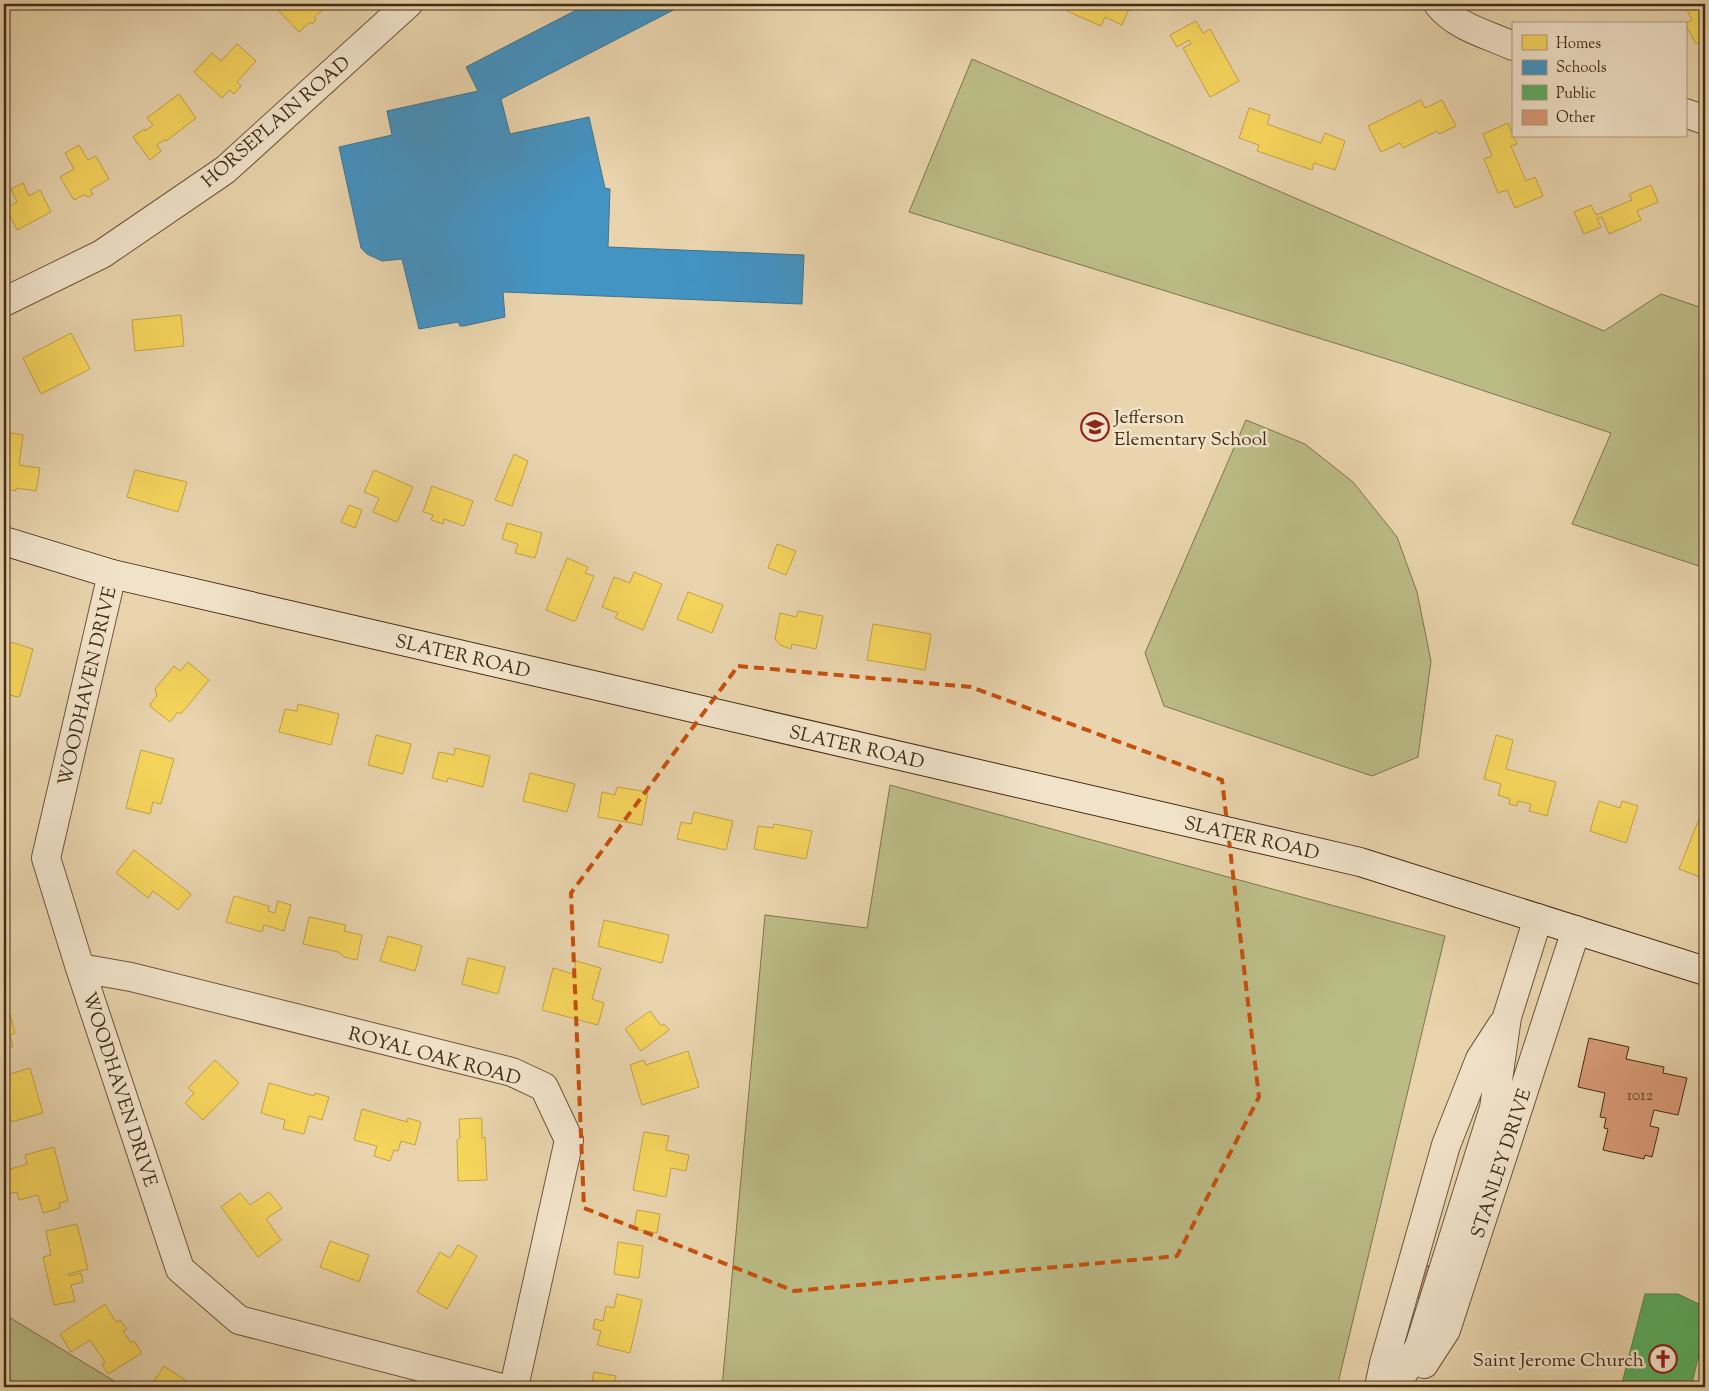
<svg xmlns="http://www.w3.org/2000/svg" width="1709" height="1391" font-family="'Sorts Mill Goudy',serif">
<rect width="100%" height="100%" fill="#e9d4ad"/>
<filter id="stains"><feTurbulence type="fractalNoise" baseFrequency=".004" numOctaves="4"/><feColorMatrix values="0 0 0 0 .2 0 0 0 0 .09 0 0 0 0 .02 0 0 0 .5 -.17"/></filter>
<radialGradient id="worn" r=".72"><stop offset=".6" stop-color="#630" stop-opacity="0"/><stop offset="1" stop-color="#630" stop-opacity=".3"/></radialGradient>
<!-- green -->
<path fill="#bbbb86" stroke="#80744c" d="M972 59 1604 331 1661 294 1705 309V568L1572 524 1611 433 1406 365 909 212Z
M1246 420 1305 444 1353 482 1397 537 1417 592 1431 661 1418 757 1372 776 1164 706 1145 653Z
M890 785 1445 936 1337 1387H722L765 915 867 928Z
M4 1314 124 1387H125H4Z"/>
<!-- homes -->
<path fill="#f6d55c" stroke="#c1a346" d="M25 4H38L30 10Z
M287 4H323L326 7 314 18 316 20 312 24 310 22 299 32 279 11Z
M1070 4H1131L1122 25 1105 17 1101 26 1067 11Z
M1684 4H1705V39L1696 44 1685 24 1692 20Z
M1196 21 1203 33 1210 29 1239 81 1210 97 1183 48 1191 44 1189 40 1177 47 1170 35Z
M237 44 256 61 237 82 241 86 234 94 229 90 222 98 194 72 212 53 221 61Z
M179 94 196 118 166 141 164 140 157 145 161 151 150 160 133 137 144 129 145 131 153 125 147 118Z
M1421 100 1425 108 1442 100 1456 126 1439 134 1437 131 1403 148 1400 143 1381 152 1368 126Z
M1249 108 1270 115 1267 124 1321 143 1325 133 1345 141 1335 170 1314 163 1312 170 1257 151 1259 145 1239 138Z
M1508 123 1517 144 1511 146 1526 181 1535 177 1543 196 1515 208 1507 190 1498 193 1484 159 1492 156 1483 134Z
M79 145 88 160 96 156 109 179 90 190 93 194 89 197 84 195 74 200 60 177 74 169 65 153Z
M23 183 29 196 40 190 51 212 17 230 6 208 17 202 11 189Z
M1651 185 1658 202 1637 211 1641 220 1609 234 1602 217 1597 219 1601 227 1584 234 1574 212 1591 205 1596 215 1632 200 1629 194Z
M181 315 184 346 135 351 132 320Z
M71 333 90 369 41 394 23 358Z
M5 432 23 435 19 465 40 468 36 491 16 488V491L4 489V444Z
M514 454 528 461 512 506 495 500Z
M135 470 187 482 178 512 127 497Z
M374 470 413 487 397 522 373 512 379 498 364 492Z
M432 486 473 501 464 526 444 519 443 524 431 520 433 515 423 512Z
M349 505 362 510 355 528 341 522Z
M507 523 542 533 535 558 515 553 518 544 502 539Z
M777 544 796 551 786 575 768 568Z
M567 558 588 567 585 573 594 576 576 620 573 621 546 610Z
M634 572 662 584 643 630 615 618 618 613 602 607 614 577 630 583Z
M688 592 723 605 712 633 677 619Z
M798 611 823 616 816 649 792 644 791 649 780 645 775 639 780 613 796 617Z
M873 624 931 634 925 670 867 660Z
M4 640 33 649 20 696 17 697 4 693Z
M188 662 209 680 181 714 178 712 170 722 150 706 151 703 157 696 155 689 174 666 180 671Z
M298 704 339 714 331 745 279 732 285 709 297 711Z
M376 735 411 744 403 774 368 765Z
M1496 735 1513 740 1506 769 1556 782 1547 816 1529 811 1531 804 1518 801 1517 806 1509 804 1510 799 1498 795 1501 784 1484 779Z
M455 748 490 756 483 787 448 778 447 782 432 778 439 752 454 755Z
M141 750 174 759 161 804 153 802 150 814 126 808Z
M530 773 575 784 567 812 523 801Z
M617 787 648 792 642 825 598 817 602 792 615 795Z
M1599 801 1620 808 1622 801 1638 806 1626 843 1590 831Z
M694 812 733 821 726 850 677 839 681 822 691 824Z
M1699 819 1705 822V879L1679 869Z
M774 824 812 831 806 859 754 849 758 826 773 828Z
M134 850 191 894 178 910 153 891 148 898 116 873Z
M234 896 269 906 268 911 275 913 278 901 291 905 284 931 264 925 262 932 226 922Z
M309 917 346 925 344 931 362 935 357 960 344 957 338 952 303 944Z
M604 920 669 935 662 963 598 946Z
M388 936 422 946 415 971 380 961Z
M468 958 505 967 498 994 462 984Z
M576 961 601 968 592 999 604 1003 598 1025 542 1010 553 968 573 974Z
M5 996 15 1033 10 1035 13 1047 4 1050Z
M650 1011 661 1026 664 1024 669 1030 641 1051 625 1029Z
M688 1051 699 1087 642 1105 630 1065 644 1060 646 1065Z
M215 1060 239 1083 203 1120 185 1103 194 1093 188 1088Z
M30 1068 43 1113 11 1122 4 1094V1076Z
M269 1083 314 1096 315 1093 329 1097 322 1120 309 1116 304 1134 283 1129 285 1120 261 1113Z
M362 1109 407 1122 408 1118 421 1122 415 1145 401 1141 398 1151 394 1150 390 1161 374 1156 377 1146 354 1140Z
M482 1118V1138L485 1137 487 1180 458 1181 457 1140 460 1138 459 1119Z
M644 1132 669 1136 666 1150 689 1155 686 1171 671 1168 666 1197 633 1190Z
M54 1147 68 1201 59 1203 60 1208 43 1213 38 1195 19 1200 17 1192 7 1194 4 1182V1171L27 1164 25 1155Z
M269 1192 282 1208 266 1219 281 1240 258 1257 221 1207 240 1193 250 1205Z
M637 1210 660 1214 657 1233 634 1229Z
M77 1224 88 1269 68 1274 69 1276 81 1273 83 1282 71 1285 75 1301 54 1305 43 1257 51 1255 46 1231Z
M330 1241 369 1255 359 1282 320 1267Z
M618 1242 643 1246 639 1278 614 1274Z
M458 1245 477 1256 447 1309 417 1292 440 1252 450 1258Z
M617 1294 642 1300 630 1353 597 1345 601 1331 593 1329 595 1319 603 1321 606 1306 614 1308Z
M105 1304 116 1322 120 1320 127 1329 123 1331 131 1343 134 1341 142 1353 108 1374 102 1364 105 1362 90 1340 71 1352 60 1334Z
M164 1366 196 1387H150Z
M594 1372 616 1376 613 1387H591Z"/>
<!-- schools -->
<path fill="#4393c3" stroke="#43748e" d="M588 4H685L501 99 510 134 589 117 605 188 610 189 608 247 804 255 802 304 503 292 505 317 464 326H460L458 322 419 329 402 259 382 261 367 254 361 248 339 147 392 135 387 111 478 91 466 67Z"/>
<!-- public -->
<path fill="#5aae61" stroke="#53874a" d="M1645 1294H1678L1705 1307V1321L1703 1329 1705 1330 1691 1387H1621Z
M1587 1384 1602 1387H1585Z"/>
<!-- building -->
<path fill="#d89a77" stroke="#442d13" d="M1589 1038 1629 1047 1626 1059 1664 1067 1663 1073 1687 1078 1678 1115 1654 1110 1650 1126 1659 1128 1652 1157 1645 1155 1644 1159 1603 1150 1608 1129 1604 1128 1606 1118 1600 1117 1605 1093 1578 1087Z
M1418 1263 1438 1269 1428 1301 1408 1295Z"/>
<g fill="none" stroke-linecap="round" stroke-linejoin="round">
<defs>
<path id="street" d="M1438 4C1456 27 1487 34 1513 46
M1685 113 1705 120
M4 302 102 254 225 170 408 4
M112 574 46 858 80 968 180 1269 239 1320 498 1387
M80 968 131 977 512 1072 544 1087 569 1140 514 1387
M1424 1364 1446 1330 1576 930
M1379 1387 1384 1363 1446 1145 1480 1059 1502 1025
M1395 1387 1419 1347 1494 1108 1507 1017 1538 918"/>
<path id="secondary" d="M4 541 112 574 1360 862 1705 971"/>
</defs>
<!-- street casing -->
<use href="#street" stroke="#6d573a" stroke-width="30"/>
<!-- secondary casing -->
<use href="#secondary" stroke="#442d13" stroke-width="30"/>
<!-- street -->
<use href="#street" stroke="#f1e3ca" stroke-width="28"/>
<!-- secondary -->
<use href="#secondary" stroke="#f1e3ca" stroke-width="28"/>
</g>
<!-- marked area -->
<path fill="none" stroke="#c7500d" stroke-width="4" stroke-dasharray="10 6" stroke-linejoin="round" d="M738 666 971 687 1222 780 1259 1097 1177 1256 794 1291 584 1208 571 893Z"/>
<!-- icons -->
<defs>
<symbol id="school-ring" viewBox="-11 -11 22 22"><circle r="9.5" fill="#f1e3ca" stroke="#8f2418" stroke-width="1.5"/><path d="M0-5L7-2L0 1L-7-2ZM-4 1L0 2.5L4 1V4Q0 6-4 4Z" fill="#8f2418"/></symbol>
<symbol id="church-ring" viewBox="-11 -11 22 22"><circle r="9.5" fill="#f1e3ca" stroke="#8f2418" stroke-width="1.5"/><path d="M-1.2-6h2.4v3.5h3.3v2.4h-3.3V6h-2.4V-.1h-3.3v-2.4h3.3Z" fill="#8f2418"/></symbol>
</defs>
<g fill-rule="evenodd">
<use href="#school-ring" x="1079" y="411" width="32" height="32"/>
<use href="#church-ring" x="1647" y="1343" width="32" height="32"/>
</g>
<g text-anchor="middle" stroke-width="5" stroke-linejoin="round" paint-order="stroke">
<!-- number labels -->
<g font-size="16" fill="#69482c">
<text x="1640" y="1100">1012</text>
</g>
<!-- street labels -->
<g font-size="19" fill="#442d13" stroke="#f1e3ca">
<text transform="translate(275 121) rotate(-41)" y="7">HORSEPLAIN ROAD</text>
<text transform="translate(463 655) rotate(13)" y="7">SLATER ROAD</text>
<text transform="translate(86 686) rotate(-77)" y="7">WOODHAVEN DRIVE</text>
<text transform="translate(857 746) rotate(13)" y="7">SLATER ROAD</text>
<text transform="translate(1252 837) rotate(13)" y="7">SLATER ROAD</text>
<text transform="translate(435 1055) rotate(15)" y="7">ROYAL OAK ROAD</text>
<text transform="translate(121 1089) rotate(72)" y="7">WOODHAVEN DRIVE</text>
<text transform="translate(1500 1163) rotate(-72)" y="7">STANLEY DRIVE</text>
</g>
<!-- poi labels -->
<g font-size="19" fill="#442d13" stroke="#f1e3ca" text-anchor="start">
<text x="1114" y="423">Jefferson<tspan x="1114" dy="22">Elementary School</tspan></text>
<text x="1644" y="1366" text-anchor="end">Saint Jerome Church</text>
</g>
</g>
<!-- margin -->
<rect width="1709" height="1391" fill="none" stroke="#e9d4ad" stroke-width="20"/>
<rect x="5" y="5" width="1699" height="1381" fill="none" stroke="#442d13" stroke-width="2.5"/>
<rect x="10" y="10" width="1689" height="1371" fill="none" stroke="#442d13"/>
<!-- legend -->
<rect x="1512" y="22" width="175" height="115" fill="#f1e3ca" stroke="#ac9a81"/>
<rect x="1522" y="35" width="25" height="15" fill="#f6d55c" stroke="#ac9a81"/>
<text x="1556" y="48" font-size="15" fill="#442d13">Homes</text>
<rect x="1522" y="60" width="25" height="15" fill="#4393c3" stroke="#ac9a81"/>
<text x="1556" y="72" font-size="15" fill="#442d13">Schools</text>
<rect x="1522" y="85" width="25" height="15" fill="#5aae61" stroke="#ac9a81"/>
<text x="1556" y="98" font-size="15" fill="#442d13">Public</text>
<rect x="1522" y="110" width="25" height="15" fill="#d89a77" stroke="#ac9a81"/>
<text x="1556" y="122" font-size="15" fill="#442d13">Other</text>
<rect width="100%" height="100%" filter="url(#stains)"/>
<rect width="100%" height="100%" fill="url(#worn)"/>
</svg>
